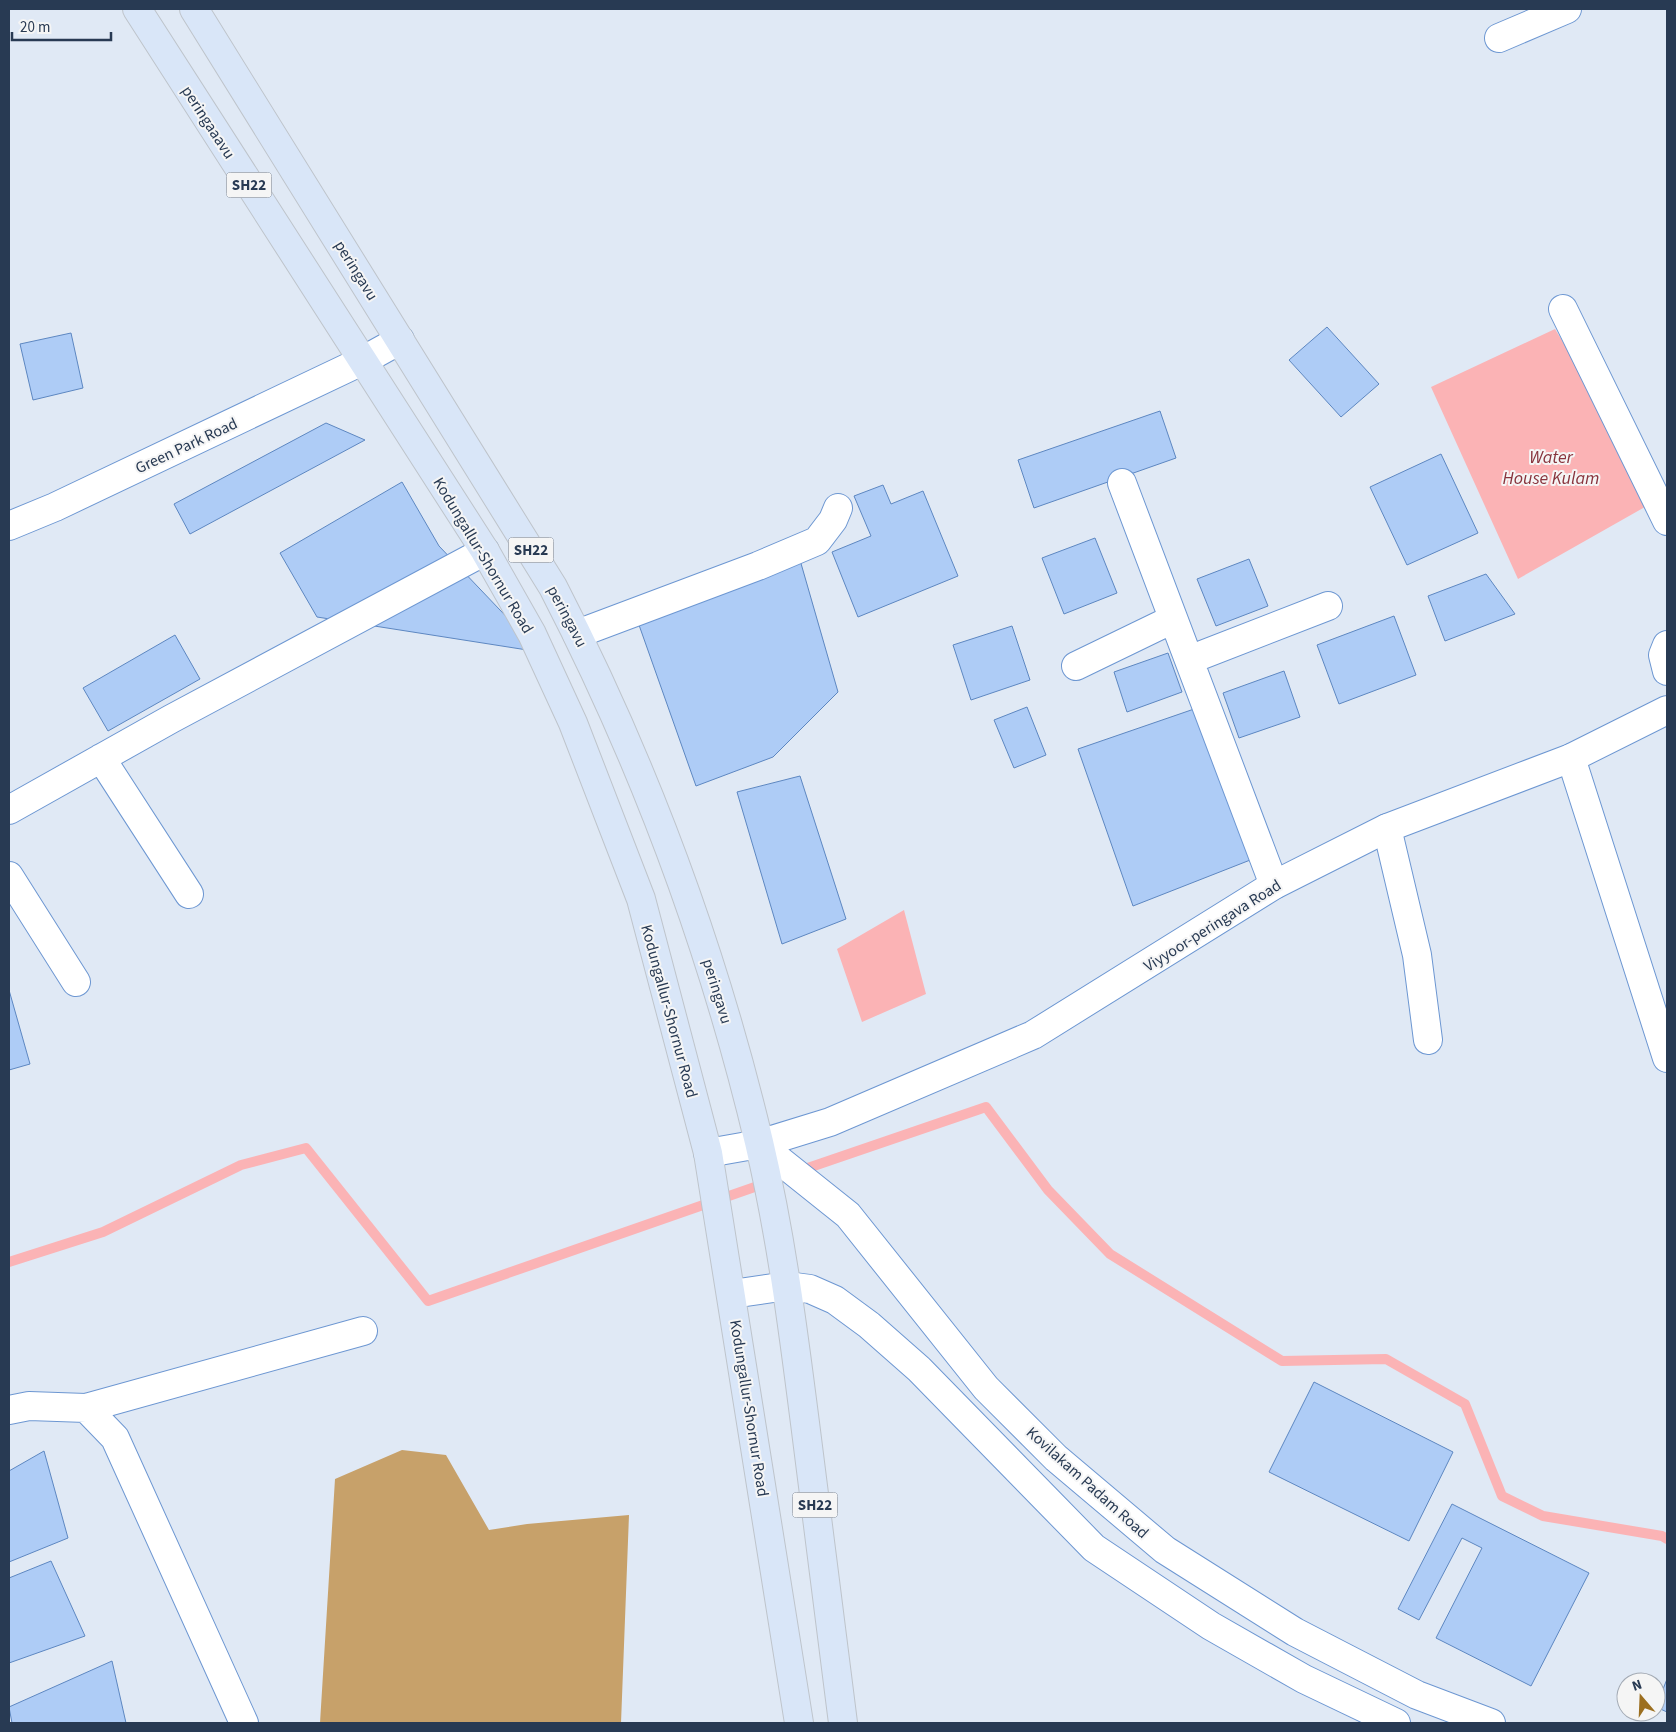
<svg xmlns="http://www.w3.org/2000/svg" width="1676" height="1732" font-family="'Source Sans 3',sans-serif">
<rect width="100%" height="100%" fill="#e0e9f5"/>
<!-- forest -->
<path fill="#c7a16a" d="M402 1450 446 1455 489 1530 527 1524 629 1515 621 1723H320L335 1479Z"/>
<!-- water -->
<path fill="#fbb3b5" d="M1555 329 1659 499 1518 579 1431 387Z
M904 910 926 994 862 1022 837 949Z"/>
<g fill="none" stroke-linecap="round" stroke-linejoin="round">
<!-- stream -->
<path stroke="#fbb3b5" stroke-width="10" d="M799 1171 986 1107 1048 1190 1110 1254 1282 1361 1386 1359 1465 1404 1502 1496 1543 1516 1662 1536 1667 1539
M9 1262 103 1232 241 1165 306 1148 428 1301 766 1183"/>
</g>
<!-- building -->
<path fill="#aeccf6" stroke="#5d87c1" d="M1327 327 1379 384 1341 417 1289 360Z
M71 333 83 388 33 400 20 344Z
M1160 411 1176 458 1034 508 1018 460Z
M326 423 365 440 190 534 174 504Z
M1441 454 1478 533 1407 565 1370 487Z
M402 482 439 546 540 652 317 617 280 553Z
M883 485 891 504 923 491 958 576 858 617 832 552 871 536 854 496Z
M1095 538 1117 593 1064 614 1042 558Z
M1249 559 1268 606 1216 626 1197 579Z
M800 560 838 692 773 757 696 786 639 625Z
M1486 574 1515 614 1445 641 1428 596Z
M1394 616 1416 675 1339 704 1317 645Z
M1012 626 1030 680 971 700 953 645Z
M175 635 200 679 108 731 83 688Z
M1168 653 1182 692 1127 712 1114 672Z
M1284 671 1300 717 1239 738 1223 693Z
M1027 707 1046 755 1014 768 994 720Z
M1197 708 1263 855 1133 906 1078 749Z
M800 776 846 919 782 944 737 792Z
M9 990 30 1064 9 1070Z
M1314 1382 1453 1452 1409 1541 1269 1472Z
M44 1451 68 1538 9 1562V1471Z
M1452 1504 1589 1573 1531 1686 1436 1638 1482 1548 1462 1538 1419 1620 1398 1609Z
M51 1561 85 1636 9 1663V1578Z
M112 1661 126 1723H12L9 1707Z
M1667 1679V1712L1656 1707Z"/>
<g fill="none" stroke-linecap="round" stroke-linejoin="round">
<defs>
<path id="street" d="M1499 38 1567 9
M1563 309 1667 521
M1122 483 1274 885
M9 526 55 507 362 361 400 340
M577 634 758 566 817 541 833 520 838 508
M1667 645 1663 655 1667 671
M1189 660 1328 606
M1076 666 1173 619
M101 758 189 894
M1571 758 1667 1058
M9 810 171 719 485 551
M1387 828 1417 955 1428 1040
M9 876 76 982
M86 1408 363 1331
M9 1410 29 1406 86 1408 115 1438 244 1723"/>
<path id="secondary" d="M759 1144 848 1215 986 1388 1056 1458 1165 1550 1295 1632 1417 1695 1491 1723
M708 1153 759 1144 830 1122 1033 1035 1274 885 1387 828 1571 758 1667 710
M732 1294 787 1286 810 1289 835 1300 869 1325 919 1369 1094 1548 1211 1626 1304 1679 1396 1723"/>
<path id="primary" d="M137 9 485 551 532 634 573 723 641 899 708 1153 799 1723
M194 9 553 587C644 763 713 949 759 1142 781 1235 793 1329 805 1423 818 1523 830 1623 843 1723"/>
</defs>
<!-- street casing -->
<use href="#street" stroke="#6d97d2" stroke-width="30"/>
<!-- secondary casing -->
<use href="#secondary" stroke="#6d97d2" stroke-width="30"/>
<!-- primary casing -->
<use href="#primary" stroke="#bec4cb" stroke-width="30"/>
<!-- street -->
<use href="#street" stroke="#fff" stroke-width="28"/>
<!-- secondary -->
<use href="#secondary" stroke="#fff" stroke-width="28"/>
<!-- primary -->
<use href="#primary" stroke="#d9e6f8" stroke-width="28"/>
</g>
<g text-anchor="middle" stroke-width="4" stroke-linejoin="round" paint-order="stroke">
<!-- shield labels -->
<g fill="#f5f5f5" stroke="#667284" stroke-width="1">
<rect x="226.5" y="172.5" width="45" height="25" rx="4"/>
<rect x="508.5" y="537.5" width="45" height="25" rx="4"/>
<rect x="792.5" y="1492.5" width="45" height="25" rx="4"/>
</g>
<g font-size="15" font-weight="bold" fill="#283a53">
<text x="249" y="190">SH22</text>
<text x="531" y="555">SH22</text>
<text x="815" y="1510">SH22</text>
</g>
<!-- street labels -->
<g font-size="16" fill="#283a53" stroke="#f5f5f5">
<text transform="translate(209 122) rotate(57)" y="6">peringaaavu</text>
<text transform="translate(357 270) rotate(58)" y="6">peringavu</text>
<text transform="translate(186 445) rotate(-25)" y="6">Green Park Road</text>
<text transform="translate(484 555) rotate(59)" y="6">Kodungallur-Shornur Road</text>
<text transform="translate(568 616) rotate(62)" y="6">peringavu</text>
<text transform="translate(1212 925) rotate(-32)" y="6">Viyyoor-peringava Road</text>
<text transform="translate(718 991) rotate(73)" y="6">peringavu</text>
<text transform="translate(670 1011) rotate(75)" y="6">Kodungallur-Shornur Road</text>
<text transform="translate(750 1408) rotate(81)" y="6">Kodungallur-Shornur Road</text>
<text transform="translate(1088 1482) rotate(42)" y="6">Kovilakam Padam Road</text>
</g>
<!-- water labels -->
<g font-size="18" font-style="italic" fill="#88343d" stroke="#f5f5f5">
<text x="1551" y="463">Water<tspan x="1551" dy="21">House Kulam</tspan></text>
</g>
</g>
<!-- border -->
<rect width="1676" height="1732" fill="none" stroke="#283a53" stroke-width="20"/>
<!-- north arrow -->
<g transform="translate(1641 1697) rotate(341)"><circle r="24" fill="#f5f5f5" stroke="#a3aab4"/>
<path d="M0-4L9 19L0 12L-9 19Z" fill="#9c6f20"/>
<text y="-8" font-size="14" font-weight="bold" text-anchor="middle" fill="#283a53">N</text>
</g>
<!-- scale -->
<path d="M12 32v8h99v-8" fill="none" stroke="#283a53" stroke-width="2.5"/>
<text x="20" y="32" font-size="15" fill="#283a53" stroke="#f5f5f5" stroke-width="4" paint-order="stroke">20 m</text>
</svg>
